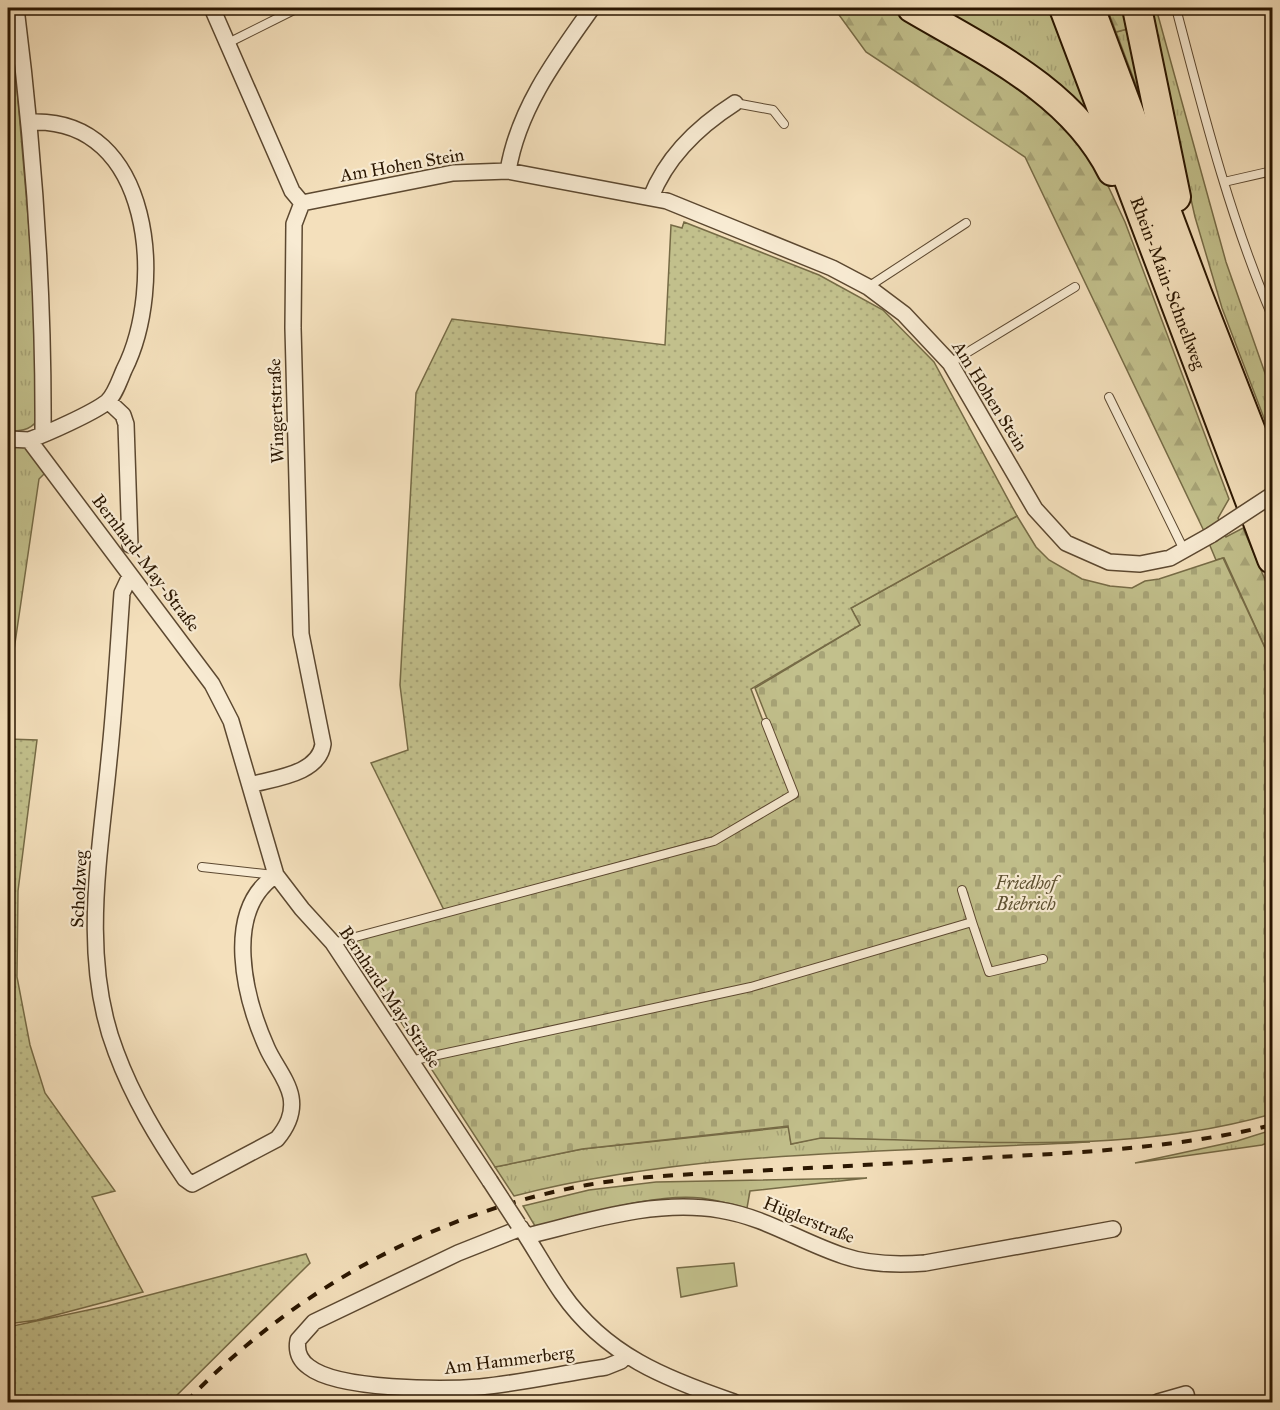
<svg xmlns="http://www.w3.org/2000/svg" width="1280" height="1410" font-family="'IM FELL Great Primer',serif">
<defs>
<pattern id="grass-tufts" width="24" height="20" patternUnits="userSpaceOnUse" patternTransform="scale(1.5)"><rect width="24" height="20" fill="#c2c08c"/><path d="M3 7l-1-3M5 7V3M7 7l1-3M15 17l-1-3M17 17v-4M19 17l1-3" fill="none" stroke="#a7a477"/></pattern>
<pattern id="forest-firs" width="22" height="20" patternUnits="userSpaceOnUse" patternTransform="scale(1.5)"><rect width="22" height="20" fill="#c2c08c"/><path d="M5 1l3.5 6h-7zM16 11l3.5 6h-7z" fill="#a7a477"/></pattern>
<pattern id="cemetery-stones" width="16" height="16" patternUnits="userSpaceOnUse" patternTransform="scale(1.5)"><rect width="16" height="16" fill="#c2c08c"/><path d="M2 7V4a2 2 0 0 1 4 0v3zM10 15v-3a2 2 0 0 1 4 0v3z" fill="#a7a477"/></pattern>
<pattern id="garden-dots" width="8" height="8" patternUnits="userSpaceOnUse" patternTransform="scale(1.5)"><rect width="8" height="8" fill="#c2c08c"/><path d="M2 2h.1M6 6h.1" fill="none" stroke="#a7a477" stroke-width="1.8" stroke-linecap="round"/></pattern>
</defs>
<rect width="100%" height="100%" fill="#f4e0bc"/>
<filter id="stains"><feTurbulence type="fractalNoise" baseFrequency=".00333" numOctaves="4"/><feColorMatrix values="0 0 0 0 .2 0 0 0 0 .09 0 0 0 0 .02 0 0 0 .5 -.17"/></filter>
<radialGradient id="worn" r=".72"><stop offset=".6" stop-color="#630" stop-opacity="0"/><stop offset="1" stop-color="#630" stop-opacity=".3"/></radialGradient>
<!-- grass -->
<path fill="url(#grass-tufts)" stroke="#766b46" stroke-width="1.5" d="M8 8H10L34 286 37 421C29 431 19 431 8 431Z
M920 8H1050L1097 133Z
M1148 8H1156L1226 262 1272 393V439L1222 308 1195 217Z
M1135 27 1147 114 1116 32Z
M8 439 29 440 50 468 39 479 8 691Z
M789 1127 791 1144 818 1138 1090 1142C901 1152 697 1149 514 1196L495 1167 582 1149Z
M1272 1130V1141L1262 1145 1135 1163 1237 1141Z
M867 1178 750 1191 747 1208C731 1204 716 1200 701 1198 651 1193 588 1215 539 1226H535L523 1206 589 1190 656 1182Z"/>
<!-- forest -->
<path fill="url(#forest-firs)" stroke="#766b46" stroke-width="1.5" d="M834 8H901L1034 92 1100 169 1125 222 1229 499 1218 518 1226 537 1243 528 1272 596V663L1224 558 1216 560 1203 529 1025 157 866 52Z
M1107 8H1131L1135 27 1116 32Z"/>
<!-- cemetery -->
<path fill="url(#cemetery-stones)" stroke="#766b46" stroke-width="1.5" d="M1017 516 1036 547 1049 560 1082 579 1110 586 1132 588 1145 581 1159 579 1223 558 1272 663V1114C1127 1156 971 1140 821 1138L791 1144 788 1126 582 1149 495 1167 349 942 715 844 798 797 755 688 860 625 851 608Z"/>
<!-- park -->
<path fill="#c2c08c" stroke="#766b46" stroke-width="1.5" d="M734 1263 737 1286 681 1297 677 1268Z"/>
<!-- garden -->
<path fill="url(#garden-dots)" stroke="#766b46" stroke-width="1.5" d="M684 222 819 275 883 310 934 362 1017 516 851 608 860 625 751 689 790 793 713 837 444 910 371 763 408 750 400 685 416 393 452 319 665 345 671 225 682 228Z
M8 739 37 740 18 891 17 977 30 1045 45 1093 115 1191 92 1197 143 1292 37 1320 8 1324Z
M306 1254 310 1263 170 1402H8V1327L107 1306Z"/>
<g fill="none" stroke-linecap="round" stroke-linejoin="round">
<defs>
<path id="lane" d="M1180 8 1177 12C1204 115 1230 218 1272 316
M228 43 298 8
M735 103 773 110 784 124
M1224 182 1272 171
M868 287 966 223
M950 363 1075 287
M1109 397 1184 550
M202 867 275 875
M962 890 972 922
M333 943 714 841 794 794 766 723
M410 1061 751 987 972 922 989 972 1043 959"/>
<path id="street" d="M16 8C34 150 44 291 43 434
M212 8 292 191 302 203 294 224 293 328 301 634 323 744C319 774 275 778 250 785
M508 171C518 109 557 57 592 8
M651 197C667 156 699 126 735 103
M302 203 453 173 508 171 667 201 832 268 868 287 904 314 950 363 1035 509 1066 543 1109 562 1140 564 1170 558 1211 535
M108 401 123 415 126 424 130 545
M8 439 29 440 212 684 231 721 276 875 302 909 333 943 490 1181
M29 440C46 434 93 413 107 402 115 395 120 379 124 370 166 287 153 117 31 122
M130 576 122 593C118 648 115 704 109 760 100 855 80 959 116 1052 133 1098 158 1139 185 1179L192 1184 277 1139C287 1127 294 1114 291 1097 288 1080 274 1064 267 1048 245 999 222 911 276 875
M521 1228 458 1253 314 1322 298 1340C296 1351 299 1360 309 1367 338 1390 443 1390 480 1387 522 1383 565 1373 606 1367L621 1361 625 1356
M523 1231C536 1251 548 1273 562 1293 605 1355 666 1379 734 1402
M527 1236C589 1221 655 1199 720 1210 765 1217 801 1242 844 1256 870 1265 898 1265 925 1263L1113 1229
M1158 1402 1186 1394 1188 1402"/>
<g id="highway">
<path d="M912 8C985 51 1072 91 1112 171"/>
<path id="s1" d="M1064 8 1272 559"/>
<path d="M1090 8 1197 293 1272 485"/>
<path d="M1137 8 1176 197"/>
</g>
</defs>
<!-- lane casing -->
<use href="#lane" stroke="#5c4830" stroke-width="10"/>
<!-- street casing -->
<use href="#street" stroke="#5c4830" stroke-width="18"/>
<!-- highway casing -->
<use href="#highway" stroke="#2a1601" stroke-width="32"/>
<!-- lane -->
<use href="#lane" stroke="#f8ebd3" stroke-width="8"/>
<!-- street -->
<use href="#street" stroke="#f8ebd3" stroke-width="15"/>
<!-- highway -->
<use href="#highway" stroke="#f4e0bc" stroke-width="28"/>
<!-- rail -->
<path stroke="#2a1601" stroke-width="4" stroke-dasharray="10 10" stroke-linecap="butt" d="M186 1402C293 1290 434 1213 587 1185 648 1174 710 1174 771 1170 847 1166 922 1162 997 1157 1090 1152 1182 1147 1272 1125"/>
<defs>
<path id="street-bridge" d="M1211 535 1272 495
M490 1181 518 1224"/>
</defs>
<!-- street-bridge casing -->
<use href="#street-bridge" stroke="#5c4830" stroke-width="18" stroke-linecap="butt"/>
<!-- street-bridge -->
<use href="#street-bridge" stroke="#f8ebd3" stroke-width="15"/>
</g>
<g text-anchor="middle" stroke-width="4.5" stroke-linejoin="round" paint-order="stroke">
<!-- street labels -->
<g font-size="18" fill="#2a1601" stroke="#f8ebd3">
<text transform="translate(402 165) rotate(-10)" y="6">Am Hohen Stein</text>
<text dy="6" stroke="none"><textPath href="#s1" startOffset="294">Rhein-Main-Schnellweg</textPath></text>
<text transform="translate(990 396) rotate(58)" y="6">Am Hohen Stein</text>
<text transform="translate(276 411) rotate(-92)" y="6">Wingertstraße</text>
<text transform="translate(146 563) rotate(53)" y="6">Bernhard-May-Straße</text>
<text transform="translate(79 889) rotate(-87)" y="6">Scholzweg</text>
<text transform="translate(390 997) rotate(56)" y="6">Bernhard-May-Straße</text>
<text transform="translate(809 1220) rotate(22)" y="6">Hüglerstraße</text>
<text transform="translate(509 1360) rotate(-7)" y="6">Am Hammerberg</text>
</g>
<!-- park labels -->
<g font-size="18" font-style="italic" fill="#5f5232" stroke="#f8ebd3">
<text x="1026" y="889">Friedhof<tspan x="1026" dy="21">Biebrich</tspan></text>
</g>
</g>
<!-- margin -->
<rect width="1280" height="1410" fill="none" stroke="#f4e0bc" stroke-width="30"/>
<rect x="9" y="9" width="1262" height="1392" fill="none" stroke="#2a1601" stroke-width="3"/>
<rect x="15" y="15" width="1250" height="1380" fill="none" stroke="#2a1601" stroke-width="1.5"/>
<rect width="100%" height="100%" filter="url(#stains)"/>
<rect width="100%" height="100%" fill="url(#worn)"/>
</svg>
